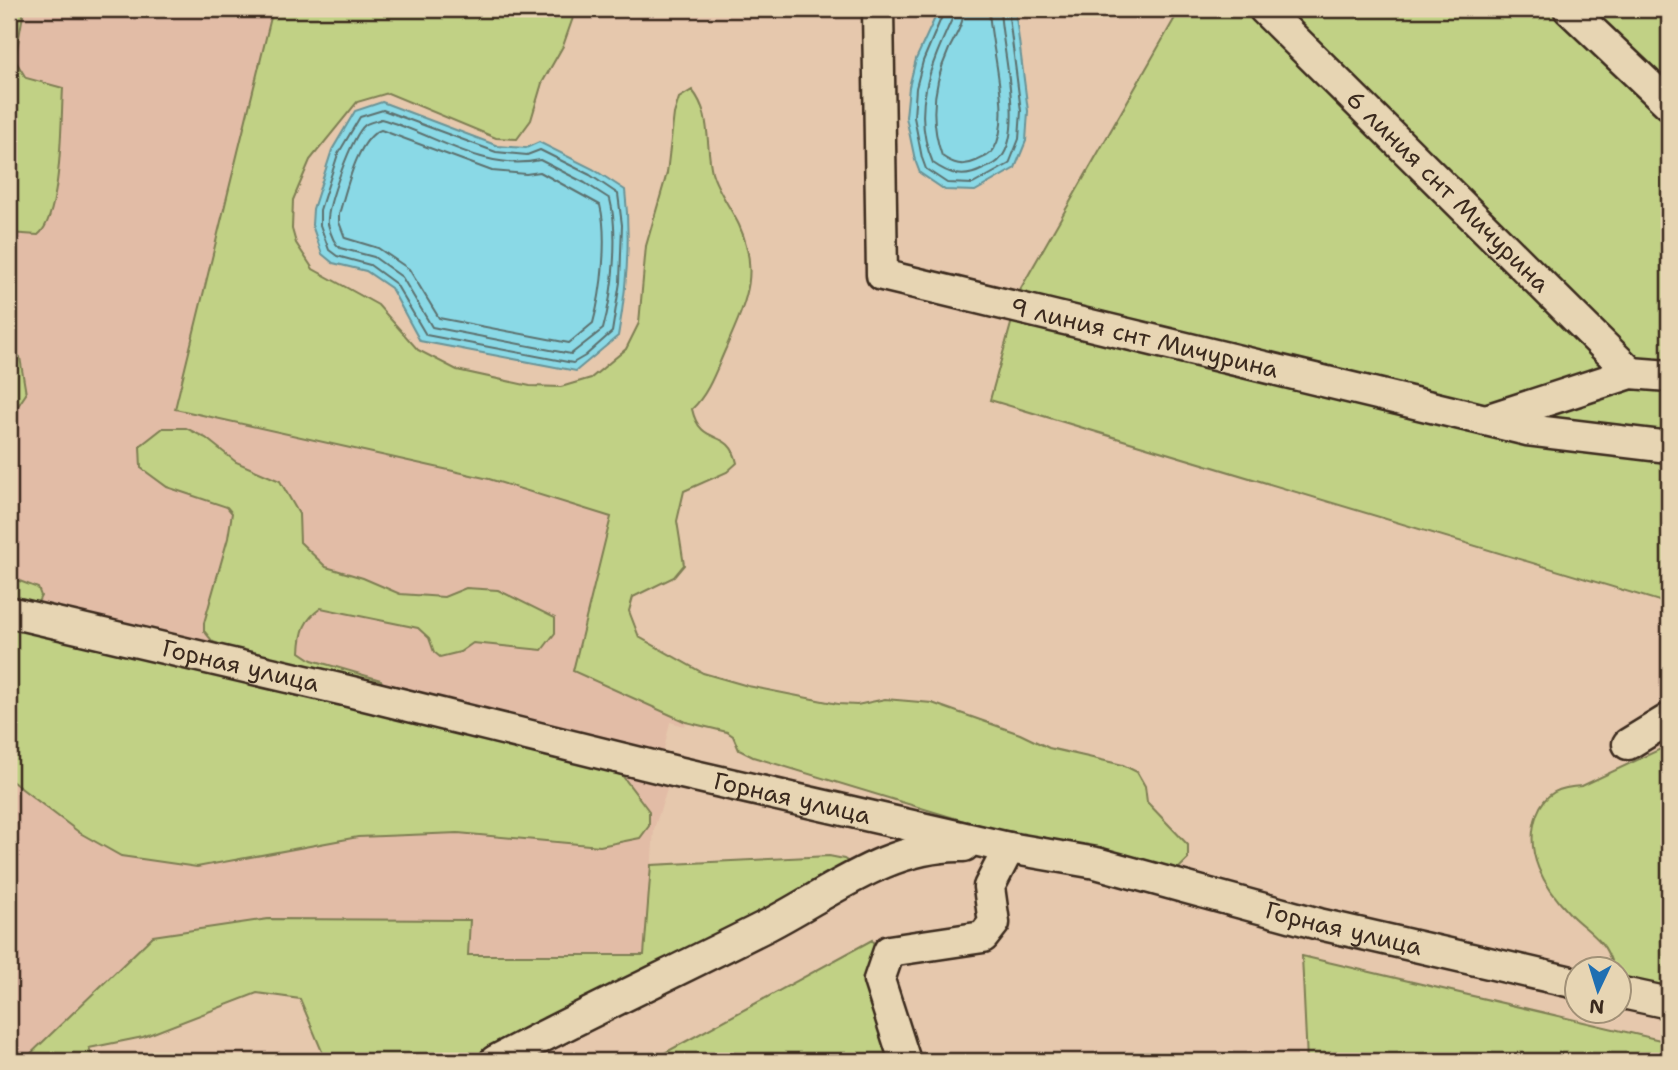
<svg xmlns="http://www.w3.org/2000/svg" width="1678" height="1070" font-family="'Shantell Sans',sans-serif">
<rect width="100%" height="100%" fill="#e6c8ad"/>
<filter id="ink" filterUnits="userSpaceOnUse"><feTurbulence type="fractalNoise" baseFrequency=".0143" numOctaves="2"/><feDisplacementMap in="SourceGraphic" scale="14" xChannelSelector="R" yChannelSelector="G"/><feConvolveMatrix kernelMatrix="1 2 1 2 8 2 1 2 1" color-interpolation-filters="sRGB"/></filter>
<g filter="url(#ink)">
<!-- built -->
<path fill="#e2bca6" d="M9 9H273L175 409 489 479 611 517 573 671 686 722 685 726 670 722 662 758 676 762 654 829 645 955H468L469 920 268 919 153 936 23 1061H9Z"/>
<!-- green -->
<path fill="#c1d185" stroke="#7e7e52" stroke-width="2" d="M9 9H24L15 60 26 78 63 88C61 120 62 217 38 235L9 233Z
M273 9H576L563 46 542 83 531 120 517 139 496 138 388 93 357 102 310 160 293 200 292 229 296 243 313 269 378 305 418 350 457 370 530 386 561 387 591 378 626 349 639 323 646 246 667 173 674 114 679 98 692 90C712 114 705 143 712 172 717 190 731 208 739 225 761 274 745 303 726 348 716 370 709 393 692 409 701 449 729 426 737 463L727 472 684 491 677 521 684 565 674 577 633 597 629 611 639 637 703 673 748 686 838 704 857 705 885 699 932 703 1020 734 1049 748 1123 765 1137 772 1145 786 1147 802 1188 845V859L1177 870 1148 866 964 821 753 757 739 750 733 736 727 732 686 722 573 671 611 517 489 479 175 409Z
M1180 9H1669V604L990 400 1021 288Z
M9 350 20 357 26 394 9 419Z
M163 428H186L206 438 236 462 280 481 299 514 300 542 326 567 363 578 400 594 444 597 466 588 498 590 555 618V633L542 650 473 643 460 652 440 657 434 652 429 638 418 628 321 608C304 620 301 631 300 652L312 660 381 680 383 687 291 670 213 642 204 631V623L228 538 232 513 227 507 167 487 141 468 140 446Z
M9 577 38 588 41 596 35 608 9 607Z
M9 626 618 770 649 811V826L640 838 600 846 458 833 358 837 197 867 121 856 80 833 9 779Z
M1669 745V995L1627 985 1619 977 1618 968H1614C1611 961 1608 951 1602 944 1593 933 1581 925 1571 915 1544 887 1523 853 1537 814 1545 792 1560 787 1582 786Z
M829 856 844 859 850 863 848 870 471 1061H326L300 999 257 993 143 1037 89 1048 95 1061H23L153 936 268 919 470 920 468 955H644L651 865Z
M872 940 921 1061H650Z
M1302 956 1669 1042V1061H1307Z"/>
<!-- water -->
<path fill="#8ad9e6" stroke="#6a9396" stroke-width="2" d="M939 9H1015L1028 111 1026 141 1015 168 975 191 945 190 920 173 915 160 906 117 909 87 916 59Z
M382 102 498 146 526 148 539 142 593 169 625 190C631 240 627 287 618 336L576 371 420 341 391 288 366 271 333 263 322 254 312 225 313 209 332 150 355 111Z"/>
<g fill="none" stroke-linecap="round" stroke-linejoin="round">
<!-- shore -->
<path stroke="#5b706e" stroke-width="2" d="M945 9 923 61 916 88 914 117 922 158 926 169 947 183 973 184 1009 164 1019 139 1021 111 1008 9
M954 9 953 17C931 65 910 110 933 163 950 175 964 179 983 169 989 167 997 164 1001 158 1025 129 1001 45 1000 9
M964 9C964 23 955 37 949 49 933 84 929 119 942 156 953 164 963 167 976 161 983 158 991 155 994 149 1013 117 990 46 989 9
M383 110 496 152 527 155 540 150 590 175 618 194 622 225 620 282 612 332 585 356 573 363 426 335 396 284 370 265 337 256 329 250 320 225V210L338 154 360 117Z
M381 119C433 133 485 173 540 160L585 183 610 199C619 234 613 293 603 329L571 354 432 327 402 277 374 257 340 248C333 243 330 232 328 224 326 207 352 136 365 125 369 122 377 121 381 119Z
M381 130 492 171 526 174 540 172 600 205C608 237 602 291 593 323L569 343 439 318 409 269 378 248 345 238 339 222V214C346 192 357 138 381 130Z"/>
<defs>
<g id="minor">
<path id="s1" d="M878 9 882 275 1527 430 1669 447"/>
<path id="s2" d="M1264 9 1631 373"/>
<path d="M1569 9 1669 104"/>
<path d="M1486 420 1631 373 1669 376"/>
<path id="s3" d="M9 612 344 690 673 771 1009 848 1096 863 1319 924 1576 983"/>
<path d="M1628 744 1669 719"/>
<path d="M1618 992 1669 1003"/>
<path d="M495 1061C585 1014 677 971 768 925 830 893 890 844 964 846"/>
<path d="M905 1061 879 980 889 951 983 937 994 923 989 887 1009 848"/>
</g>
</defs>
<!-- minor casing -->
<use href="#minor" stroke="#3b2a1e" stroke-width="35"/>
<!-- minor -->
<use href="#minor" stroke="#e7d5b3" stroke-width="30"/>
</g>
</g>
<g text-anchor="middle" stroke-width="6" stroke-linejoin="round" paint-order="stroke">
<!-- street labels -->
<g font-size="24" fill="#3b2a1e" stroke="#e7d5b3">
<text dy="8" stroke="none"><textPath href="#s2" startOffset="259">6 линия снт Мичурина</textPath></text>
<text dy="8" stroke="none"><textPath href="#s1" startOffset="536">9 линия снт Мичурина</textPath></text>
<text dy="8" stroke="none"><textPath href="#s3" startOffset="238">Горная улица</textPath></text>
<text dy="8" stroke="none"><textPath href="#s3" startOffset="805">Горная улица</textPath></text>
<text dy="8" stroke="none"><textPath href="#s3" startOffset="1372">Горная улица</textPath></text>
</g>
</g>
<!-- margin -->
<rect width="1678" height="1070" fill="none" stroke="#e7d5b3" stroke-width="35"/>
<rect x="18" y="18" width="1643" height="1035" fill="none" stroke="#3b2a1e" stroke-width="2.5" filter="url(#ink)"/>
<!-- north arrow -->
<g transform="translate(1598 990) rotate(184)"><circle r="33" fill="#e7d5b3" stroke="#a29177" stroke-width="2"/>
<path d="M0-5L12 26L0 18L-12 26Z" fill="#1f6fb2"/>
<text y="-10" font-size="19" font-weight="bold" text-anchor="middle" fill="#3b2a1e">N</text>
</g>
</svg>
